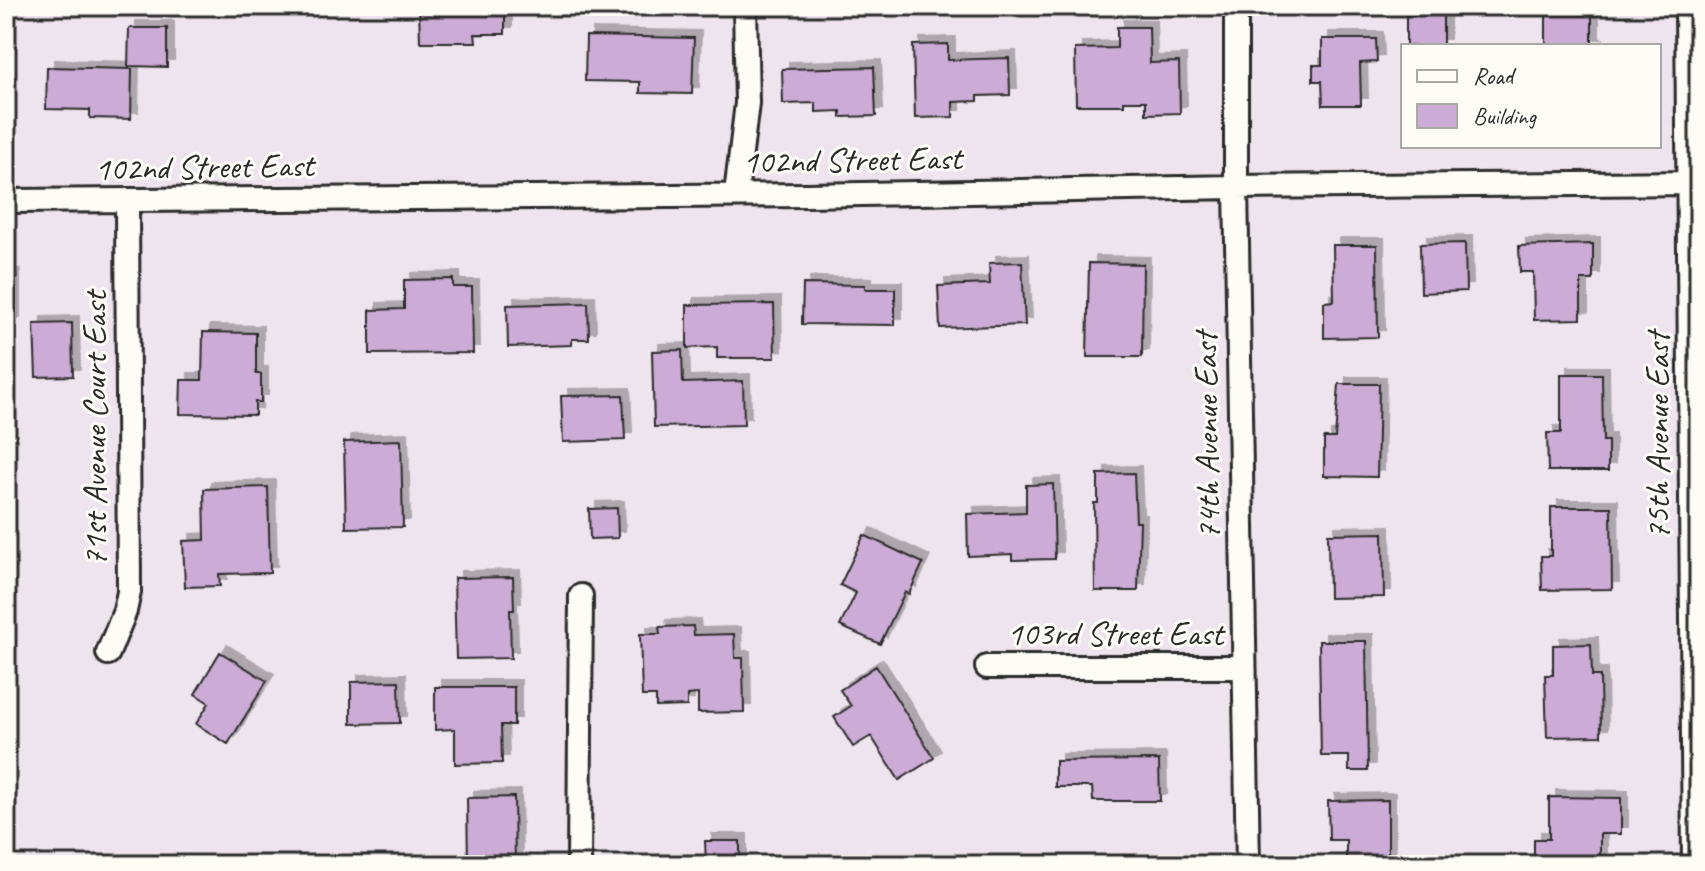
<svg xmlns="http://www.w3.org/2000/svg" width="1705" height="871" font-family="Caveat,sans-serif">
<defs>
<filter id="shadow"><feDropShadow dx="7" dy="-7" stdDeviation="0" flood-color="#0004"/></filter>
</defs>
<rect width="100%" height="100%" fill="#eee4ed"/>
<filter id="ink" filterUnits="userSpaceOnUse"><feTurbulence type="fractalNoise" baseFrequency=".0125" numOctaves="2"/><feDisplacementMap in="SourceGraphic" scale="16" xChannelSelector="R" yChannelSelector="G"/><feConvolveMatrix kernelMatrix="1 2 1 2 8 2 1 2 1" color-interpolation-filters="sRGB"/></filter>
<g filter="url(#ink)">
<!-- building -->
<path fill="#ccabd6" stroke="#2b2b2b" stroke-width="2" filter="url(#shadow)" d="M419 6H505V34H475L476 42H420Z
M1546 14H1592V46H1597H1546Z
M1406 15H1443V46H1406Z
M1117 27H1149L1150 63 1179 62 1180 113 1146 114V101H1124V105H1076L1075 49 1117 48Z
M129 28H167V67L128 66Z
M586 36 694 38 692 94 640 93V82L585 81Z
M1322 39H1376L1377 62 1360 63 1361 105H1323L1322 81H1313V65H1322Z
M948 44V60L1009 58 1010 95 978 96V101L953 102V117L915 118 913 45Z
M47 67 132 69 131 119 90 118V110L46 109Z
M874 67 876 116 841 117V111L816 112V103L783 104 782 69Z
M1465 243 1466 291 1421 293 1420 244Z
M1593 244V280H1581V319L1534 320 1533 272H1520L1519 246Z
M1333 245H1377L1378 337 1324 338V302L1334 301Z
M1022 262 1025 325 940 328 938 286 990 284 989 263Z
M1089 263 1143 264 1142 357H1087Z
M6 276H13V325H6Z
M453 279V287H472L473 353 370 354V310L404 309V280Z
M803 284 865 285V289H895V325L802 324Z
M588 303 589 339H572V345L508 347 507 305Z
M774 304 775 358H717V347L687 348V305Z
M72 323 73 376 36 377 34 324Z
M203 332 256 333V374H261V402H255V415L180 414 181 380H202Z
M682 350 683 383 743 381 744 425 654 427 652 351Z
M1561 374H1602L1603 441H1608V471H1548L1547 433H1561Z
M1339 384H1379L1377 477 1324 476V438H1335Z
M623 395 625 440 563 442 561 396Z
M401 440 403 527 346 528 344 442Z
M1134 473 1136 522H1140L1138 591H1095L1094 503H1098V474Z
M1053 484 1055 559 1012 560V554L968 556 967 514 1026 512V485Z
M268 487 270 573 219 574 220 586 185 587 183 541 205 540 204 489Z
M1551 507H1611L1612 589 1542 590 1541 556H1551Z
M617 508 618 538 590 539 589 509Z
M1383 533 1384 597 1329 598 1328 534Z
M864 535 923 563 909 594 905 592 880 644 840 626 856 593 840 585Z
M513 577 514 610H510L511 658 456 659 454 578Z
M693 626 694 635 734 634 735 658H743L744 712 698 713V694L687 695V706L656 707V696H642L640 634H660L659 627Z
M1319 641H1366L1368 771H1349V756H1321Z
M1591 644 1592 676H1600L1601 736 1547 737 1545 675H1553V645Z
M220 652 267 681 228 744 196 724 209 703 195 694Z
M876 666 934 758 899 780 871 736 853 747 834 717 851 706 840 690Z
M399 681 400 723 351 724V682Z
M435 687H514V725H501L502 763 455 764V729L435 730Z
M1159 760 1160 801H1093L1092 787H1055V761Z
M514 797 515 865H468L467 798Z
M1549 797 1621 798V834H1600V865H1534V839H1549Z
M1388 800V865H1346V840H1329L1328 801Z
M705 841H740V865H706Z"/>
<g fill="none" stroke-linecap="round" stroke-linejoin="round">
<defs>
<path id="street" d="M1236 6V187L1248 865
M1687 6 1694 865
M736 194 747 103 745 6
M6 201 806 195 1236 187 1699 183
M108 653 125 611 129 592 127 200
M987 667H1244
M579 865 581 596"/>
</defs>
<!-- street casing -->
<use href="#street" stroke="#2b2b2b" stroke-width="28"/>
<!-- street -->
<use href="#street" stroke="#fdfcf7" stroke-width="22"/>
</g>
</g>
<g text-anchor="middle" stroke-width="6" stroke-linejoin="round" paint-order="stroke">
<!-- street labels -->
<g font-size="34" fill="#2b2b2b" stroke="#fdfcf7">
<text transform="translate(852 159) rotate(-1)" y="12">102nd Street East</text>
<text transform="translate(204 166) rotate(-1)" y="12">102nd Street East</text>
<text transform="translate(94 429) rotate(-90)" y="12">71st Avenue Court East</text>
<text transform="translate(1206 436) rotate(-91)" y="12">74th Avenue East</text>
<text transform="translate(1657 436) rotate(-90)" y="12">75th Avenue East</text>
<text x="1115" y="645">103rd Street East</text>
</g>
</g>
<!-- margin -->
<rect width="1705" height="871" fill="none" stroke="#fdfcf7" stroke-width="32"/>
<rect x="16" y="16" width="1673" height="839" fill="none" stroke="#2b2b2b" stroke-width="3" filter="url(#ink)"/>
<!-- legend -->
<rect x="1401" y="44" width="260" height="104" fill="#fdfcf7" stroke="#a9a8a5" stroke-width="2"/>
<rect x="1417" y="70" width="40" height="12" fill="#fdfcf7" stroke="#a9a8a5" stroke-width="2"/>
<text x="1473" y="84" font-size="24" fill="#2b2b2b">Road</text>
<rect x="1417" y="104" width="40" height="24" fill="#ccabd6" stroke="#a9a8a5" stroke-width="2"/>
<text x="1473" y="124" font-size="24" fill="#2b2b2b">Building</text>
</svg>
